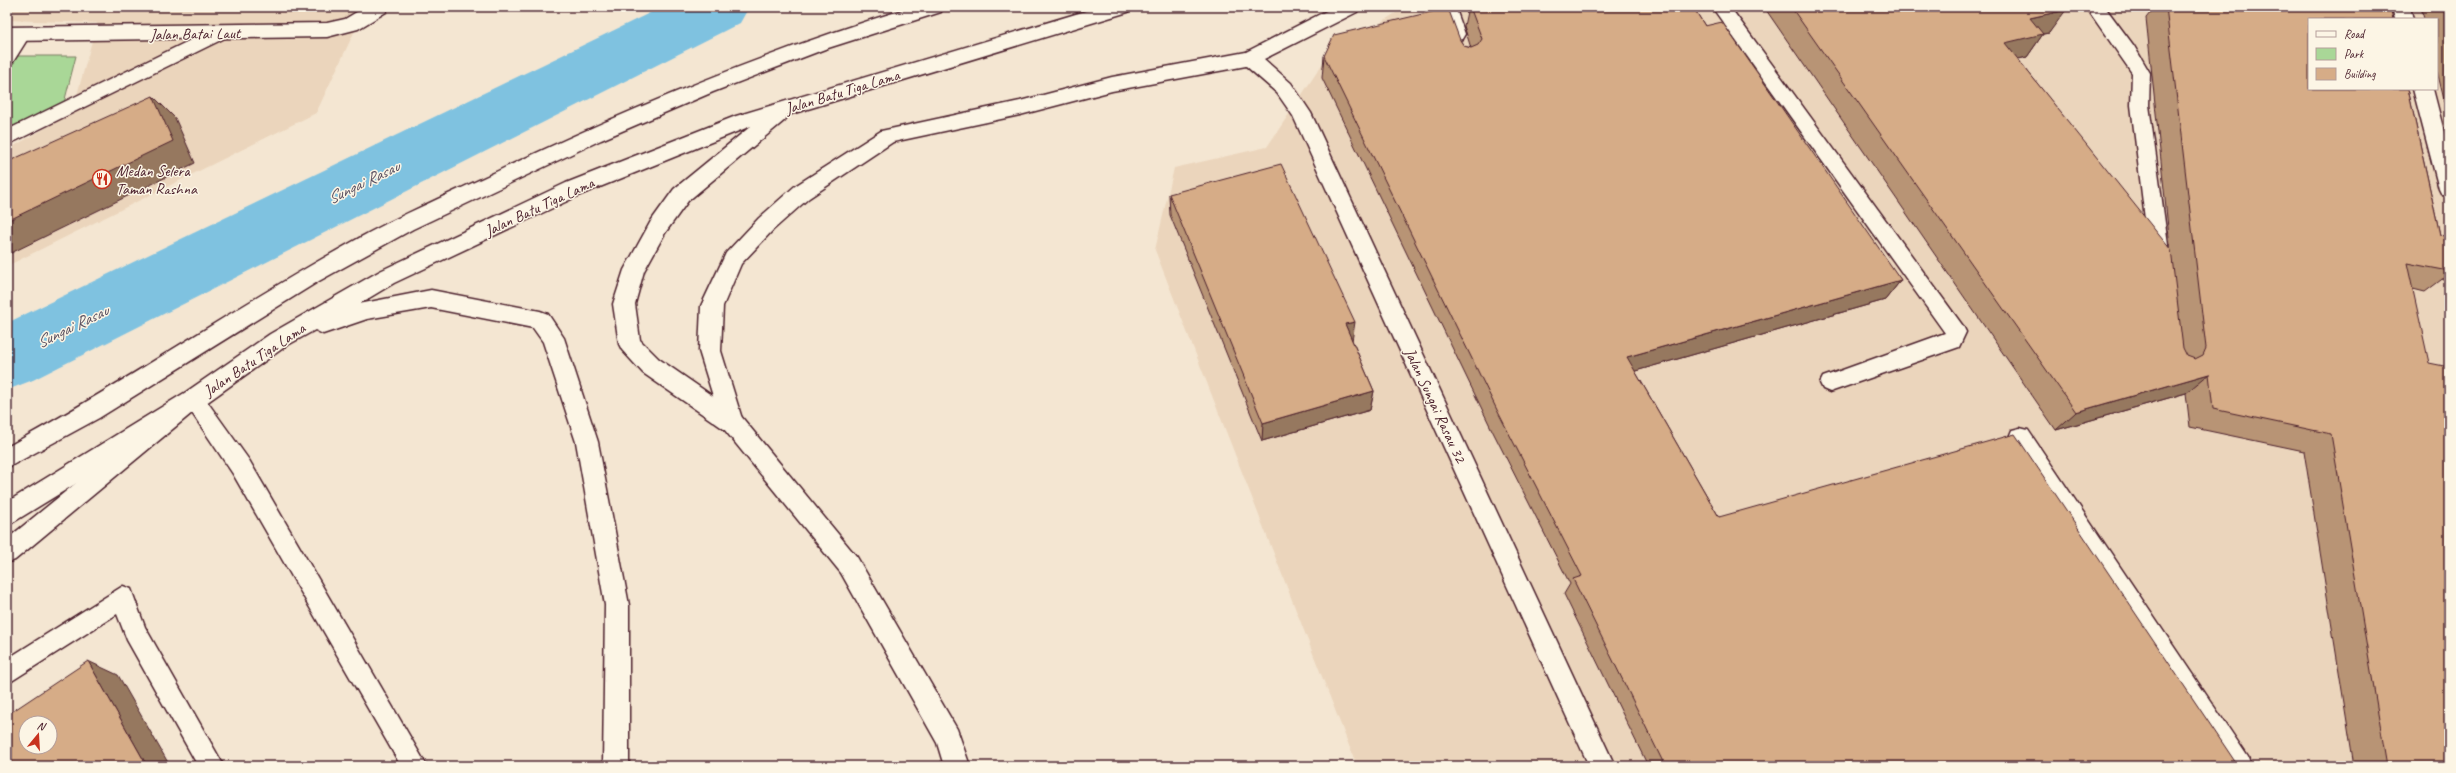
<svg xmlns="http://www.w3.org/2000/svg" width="2456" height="773" font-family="Caveat,sans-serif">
<rect width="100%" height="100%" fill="#f4e6d2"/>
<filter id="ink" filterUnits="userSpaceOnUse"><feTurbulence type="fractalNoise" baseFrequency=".025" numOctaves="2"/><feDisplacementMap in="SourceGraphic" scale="8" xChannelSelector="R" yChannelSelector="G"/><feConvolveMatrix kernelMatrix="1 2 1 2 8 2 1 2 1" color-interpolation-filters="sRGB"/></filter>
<g filter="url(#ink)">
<!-- built -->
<path fill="#ebd5bc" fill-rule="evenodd" d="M7 7H366L316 113 7 266V150L72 113 97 23 7 20Z
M1405 7H2449V766H1357L1155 250 1174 168 1267 147 1327 57ZM2309 19H2437V89H2309Z"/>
<!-- green -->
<path fill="#a9d797" stroke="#7a7b61" d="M7 56H76L62 111 7 144Z"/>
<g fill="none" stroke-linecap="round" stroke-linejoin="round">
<!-- river -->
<path fill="#7fc2e0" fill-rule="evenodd" d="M662 7H749L740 23 33 380 7 390V323Z"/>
<defs>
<path id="lane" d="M1440 7H1461L1457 12 1465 34 1462 39 1456 41 1450 39 1438 10Z
M1712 7H1730L1963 326 1966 332 1959 347 1830 392 1823 389 1820 383 1823 377 1945 333Z
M2086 7H2105L2134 46 2150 73 2149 105 2170 260 2167 266 2160 268 2153 266 2150 260 2131 105 2132 73Z
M219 26 225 28 228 33 225 38 7 145V130Z
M21 28 27 30 30 35 13 62 7 64V42L15 30Z
M194 390 201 393 249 460 427 766H401L233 474 192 413 15 560 7 563V539L187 393Z
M2020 428 2028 430 2248 757 2251 766H2225L2012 444 2009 437 2012 430Z
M123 586 131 589 145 627 224 766H198L127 640 117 614 7 684V659Z"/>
<path id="street" d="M365 7H388L386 12 358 29 327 37 7 41V27L327 23 345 19Z
M1334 7H1359L1357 12 1264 59 1291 83 1311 113 1615 766H1589L1293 116 1277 93 1246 66 1112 91 1020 115 893 142 809 198 773 230 741 264 723 306 721 351 743 422 740 429 732 432 724 429 721 422 699 351 701 306 726 253 759 218 795 186 881 131 1020 101 1112 77 1246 52Z
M2392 7H2410L2413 19H2395Z
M2413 89H2433L2449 151V197L2442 195 2439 189Z"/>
<path id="primary" d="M912 7H943L941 12 825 49 713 92 601 140 413 229 319 281 99 418 7 468V447C125 383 235 307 352 242 400 215 452 193 502 169 635 106 771 50 912 7Z
M1099 7H1130L1128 12 788 115 785 120 688 201 665 233 644 271 635 304 640 340 659 359 740 415 857 557 957 729 970 766H944L937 743 841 573 724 429 643 373 622 350 619 344 613 304 624 270 651 221 674 189 751 126 580 195 394 283 359 304 431 290 540 311 548 314 564 338 598 442 629 605V766H603L605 605 576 442 543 342 533 328 431 308 367 319 323 334 315 330 286 346 202 406 7 526V502L186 392 270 334 380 271 566 183 736 116Z"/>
</defs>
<!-- lane casing -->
<use href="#lane" stroke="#4a1f2b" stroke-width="3"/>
<!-- street casing -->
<use href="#street" stroke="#4a1f2b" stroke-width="3"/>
<!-- primary casing -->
<use href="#primary" stroke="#4a1f2b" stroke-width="3"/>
<!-- lane -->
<use href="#lane" fill="#fcf5e5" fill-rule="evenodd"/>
<!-- street -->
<use href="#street" fill="#fcf5e5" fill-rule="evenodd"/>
<!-- primary -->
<use href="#primary" fill="#fcf5e5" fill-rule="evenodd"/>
</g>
<!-- wall -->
<path fill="#b89474" stroke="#4a1f2b" d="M127 7H315L311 9Z
M1468 7H1693L1705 26 1901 280 1885 300 1635 371 1719 517 2238 766H1648L1564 594 1570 584 1492 430 1322 78 1324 56 1460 40 1464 46 1471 48 1464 26Z
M1764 7H2064L2049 33 2043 34 2027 57 2018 59 2171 256 2146 18 2155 7H2390L2440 235 2449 257V274L2425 292 2413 289 2449 766H2354L2304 451 2190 427 2186 393 2056 430Z
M2421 7H2449V120L2437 71V19H2424Z
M1169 194 1352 340 1374 391 1370 410 1262 441 1170 215Z"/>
<!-- shaded-wall -->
<path fill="#96785e" stroke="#4a1f2b" d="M309 7H315L311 9Z
M2066 10 2049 33 2043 34 2027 57 1989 66 2005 43 2030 18Z
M153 96 175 118 195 163 7 255V221Z
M1901 280 1885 300 1618 376 1627 357Z
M1355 322 1352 341 1345 324Z
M2209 374 2186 393 2056 430 2076 412Z
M1374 391 1370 410 1262 441 1263 423Z
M88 661 118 675 170 766H147Z"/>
<!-- building -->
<path fill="#d6ac87" stroke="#4a1f2b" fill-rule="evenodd" d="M1470 7H1693L1705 26 1722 22 1901 280 1627 357 1719 517 2015 434 2238 766H1665L1573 579 1582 576 1498 412 1324 56 1334 35 1448 8 1460 40 1464 46 1471 48 1478 45 1482 39Z
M1791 7H2064L2066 10 2030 18 2043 34 2005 43 2171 250 2183 348 2187 356 2195 359 2203 355 2206 348 2166 7H2234L2258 11 2257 7H2390L2393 19H2309V89H2408L2440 235 2444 236 2449 257V271L2407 263 2429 363 2449 367V766H2387L2331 434 2213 409 2209 374 2076 412Z
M153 96 173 141 7 221V162Z
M1281 164 1355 322 1345 324 1374 391 1263 423 1169 194Z
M88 661 147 766H7V715ZM26 723H50V747H26Z"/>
</g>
<!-- icons -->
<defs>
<symbol id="restaurant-ring" viewBox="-11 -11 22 22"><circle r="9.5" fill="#fcf5e5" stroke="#c8321e" stroke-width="1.5"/><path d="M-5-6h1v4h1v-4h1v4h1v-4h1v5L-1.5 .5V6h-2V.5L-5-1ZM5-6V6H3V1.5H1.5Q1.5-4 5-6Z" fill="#c8321e"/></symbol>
</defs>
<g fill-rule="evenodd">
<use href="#restaurant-ring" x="91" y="168" width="22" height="22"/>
</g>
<g text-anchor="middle" stroke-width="3" stroke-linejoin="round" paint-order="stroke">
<!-- street labels -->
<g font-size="16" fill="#4a1f2b" stroke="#fcf5e5">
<text transform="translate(195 33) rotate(-1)" y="6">Jalan Batai Laut</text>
<text transform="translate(842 91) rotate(-17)" y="6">Jalan Batu Tiga Lama</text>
<text transform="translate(539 206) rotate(-25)" y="6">Jalan Batu Tiga Lama</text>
<text transform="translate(254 359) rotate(-34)" y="6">Jalan Batu Tiga Lama</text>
<text transform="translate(1436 405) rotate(65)" y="6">Jalan Sungai Rasau 32</text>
</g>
<!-- poi labels -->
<g font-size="16" fill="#4a1f2b" stroke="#fcf5e5" text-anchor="start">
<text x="116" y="176">Medan Selera<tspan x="116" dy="18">Taman Rashna</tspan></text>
</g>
<!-- water labels -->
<g font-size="17" font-style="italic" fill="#5a5061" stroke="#fcf5e5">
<text transform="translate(363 182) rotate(-26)" y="6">Sungai Rasau</text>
<text transform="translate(72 326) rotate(-26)" y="6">Sungai Rasau</text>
</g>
</g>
<!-- margin -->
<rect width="2456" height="773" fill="none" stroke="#fcf5e5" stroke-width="24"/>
<rect x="12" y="12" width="2432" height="749" fill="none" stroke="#4a1f2b" stroke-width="1.5" filter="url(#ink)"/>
<!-- legend -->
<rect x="2308" y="18" width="130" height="72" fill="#fcf5e5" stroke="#b59f9b"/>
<rect x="2316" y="31" width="20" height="6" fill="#fcf5e5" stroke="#b59f9b"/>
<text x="2344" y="38" font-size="12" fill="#4a1f2b">Road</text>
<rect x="2316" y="48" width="20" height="12" fill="#a9d797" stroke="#b59f9b"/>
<text x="2344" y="58" font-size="12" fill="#4a1f2b">Park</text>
<rect x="2316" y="68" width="20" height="12" fill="#d6ac87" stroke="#b59f9b"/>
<text x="2344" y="78" font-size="12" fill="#4a1f2b">Building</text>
<!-- north arrow -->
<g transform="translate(38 735) rotate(18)"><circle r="19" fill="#fcf5e5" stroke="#b59f9b"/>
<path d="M0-3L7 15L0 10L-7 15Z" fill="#c8321e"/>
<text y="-6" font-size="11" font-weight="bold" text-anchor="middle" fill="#4a1f2b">N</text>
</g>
</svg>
